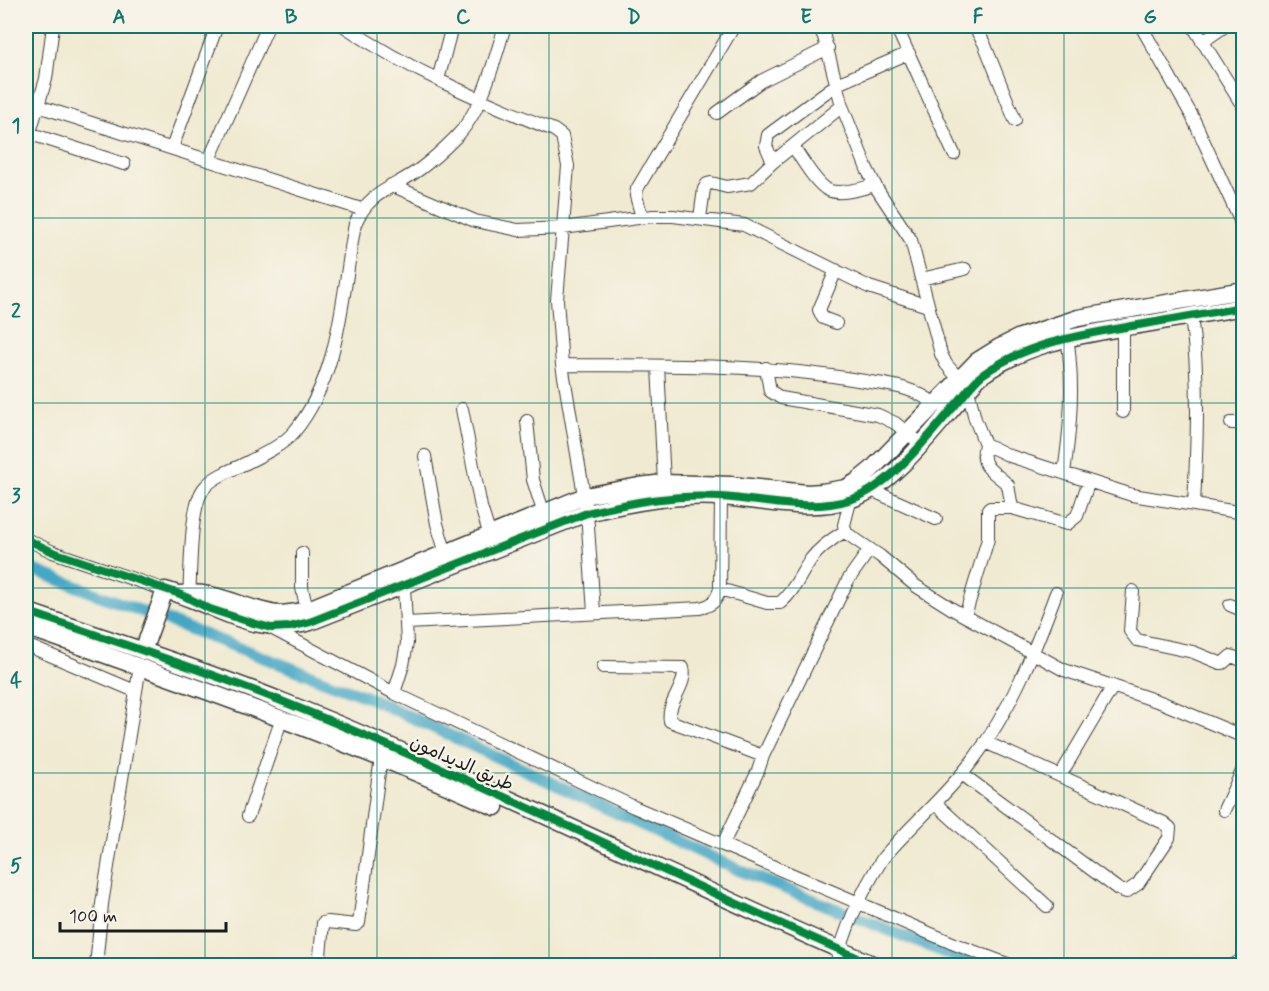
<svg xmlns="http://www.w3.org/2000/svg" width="1269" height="991" font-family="Mynerve,'Playpen Sans Arabic',sans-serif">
<rect width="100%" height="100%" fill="#f7f3e8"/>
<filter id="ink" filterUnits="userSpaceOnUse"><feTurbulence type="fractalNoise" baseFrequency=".0167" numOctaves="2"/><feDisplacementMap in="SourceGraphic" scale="12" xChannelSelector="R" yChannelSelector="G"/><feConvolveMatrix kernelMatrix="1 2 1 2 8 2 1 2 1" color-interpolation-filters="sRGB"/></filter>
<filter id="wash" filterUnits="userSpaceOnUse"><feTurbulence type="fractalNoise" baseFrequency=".008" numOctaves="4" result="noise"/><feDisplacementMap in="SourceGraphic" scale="24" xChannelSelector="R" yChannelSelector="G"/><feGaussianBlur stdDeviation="1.35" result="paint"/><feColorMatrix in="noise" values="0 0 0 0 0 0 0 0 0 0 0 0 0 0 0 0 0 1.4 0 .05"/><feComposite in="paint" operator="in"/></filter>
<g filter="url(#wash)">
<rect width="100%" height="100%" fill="#f0ead2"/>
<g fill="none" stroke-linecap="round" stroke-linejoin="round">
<!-- canal -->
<path stroke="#44a7c4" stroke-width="12" d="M26 567 146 613
M166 620 372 699 741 871 978 966"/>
</g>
</g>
<g filter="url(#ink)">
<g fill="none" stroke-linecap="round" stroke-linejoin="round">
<defs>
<path id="street" d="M344 26C409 70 481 101 554 130L562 136 568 166 557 300 562 365 587 513 594 612
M819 26 824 37 842 106 867 169 877 189 911 240 941 354 946 364 968 390 975 419 985 444 1010 456 1132 495 1244 513
M896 26 954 154
M974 26 984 43 1015 120
M1141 26 1192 116 1239 218 1244 234
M1193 26 1244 108
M1202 42 1225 26
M438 80 452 26
M38 106 361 209
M717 113 761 81 828 48
M28 133 124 164
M26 145 46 79 53 26
M793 146C801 158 816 184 828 190 840 196 863 188 875 185
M172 148 217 26
M209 160 268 26
M773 162 766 146 768 135 837 84 909 53
M391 185 475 221 518 230 563 228 653 216H673L744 225 869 287 928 306
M642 217 636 196 637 189 734 26
M700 218 704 189 707 184 711 183 727 187 751 183 773 162 842 106
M921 279 965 269
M1191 316C1200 380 1197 441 1194 505
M836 323 823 318 819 310 836 270
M562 365C661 366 760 363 858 380 886 385 911 385 935 404
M658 366 664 483
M766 368 770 391 781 398 878 415 895 423 921 444
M462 409 481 507 492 542
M1123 412V328
M527 421 533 480 546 520
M1231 423H1244
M985 444C979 469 993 470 1008 485L1012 508 1067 524 1077 516 1089 481
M425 456 437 524 448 560
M1064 473C1069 437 1073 401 1070 364 1069 353 1069 342 1065 331
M869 484 873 490 878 493 936 519
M852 494 844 525 846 533 880 556 916 586 954 610 1064 670 1163 703 1244 737
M26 539 53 552 165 590
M302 553V588L308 615
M720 589 767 603H780C794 592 801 573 811 559 820 547 832 539 845 531
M1133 591 1130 631 1137 640 1193 652 1220 663H1223L1231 656 1244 661
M189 599C191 574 189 504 205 487 214 476 232 470 244 464 260 456 282 446 294 432 341 375 342 293 355 224 369 191 394 188 420 169 432 160 444 149 455 138 482 112 494 61 505 26
M1230 605 1244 611
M965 616 988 539V510L990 508H1012
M407 623 700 608C713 605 716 601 720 589L721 497
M271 628 394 693 634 807 957 945 1013 966
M26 645 135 691
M603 667 683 668C688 685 666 703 670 721L763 756 758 771 723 844
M394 693 403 665 407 643 404 586
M763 756 848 580 870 549
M962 774 1118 889 1126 892 1138 884 1169 838 1170 828 1164 823 985 742
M1060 776 1113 686
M935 803 1047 906
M1224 810 1244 767
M248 816 282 718
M96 966 102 904 140 666
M319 966 323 923 328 922 356 925 359 923 381 757
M836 966C845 927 862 891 883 858 912 824 946 796 973 760 1011 710 1034 652 1056 593
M1232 966 1244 958"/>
<path id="secondary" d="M181 594C215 589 245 610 278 614 288 614 297 612 306 610L585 496 639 486 664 483 731 485 807 493 822 492 846 488 856 482 872 469 977 361 998 348 1020 337 1078 318 1244 290
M26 611C110 640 196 667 279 700 482 781 677 880 877 966
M26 627C184 682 342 738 495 807
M143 651 165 590C216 604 253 638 310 622L587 513C632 502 675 494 721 497 764 500 811 513 852 499 891 486 931 433 958 402 966 393 973 382 982 375 1026 343 1080 335 1132 326 1169 320 1206 313 1244 307"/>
</defs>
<!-- street casing -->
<use href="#street" stroke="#3c3b37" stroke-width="14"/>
<!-- secondary casing -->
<use href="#secondary" stroke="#3c3b37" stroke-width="19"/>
<!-- street -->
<use href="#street" stroke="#fff" stroke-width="12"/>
<!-- secondary -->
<use href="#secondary" stroke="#fff" stroke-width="16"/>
<defs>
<path id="cycleway" d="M26 539 53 552 180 594 210 609 253 623 271 628 290 627 310 622 587 513C632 502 675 494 721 497 764 500 811 513 852 499 891 486 931 433 958 402 966 393 973 382 982 375 1026 343 1080 335 1132 326 1169 320 1206 313 1244 307
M26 611C110 640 196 667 279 700 482 781 677 880 877 966"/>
</defs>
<!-- cycleway casing -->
<use href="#cycleway" stroke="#f7f3e8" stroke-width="11"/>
<!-- cycleway -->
<use href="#cycleway" stroke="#00873e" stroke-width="8"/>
</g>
</g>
<!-- grid -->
<path fill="none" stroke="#0f766e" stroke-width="1.5" stroke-opacity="0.55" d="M205 26V966M377 26V966M549 26V966M720 26V966M892 26V966M1064 26V966M26 218H1244M26 403H1244M26 588H1244M26 773H1244"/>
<g text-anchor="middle" stroke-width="5" stroke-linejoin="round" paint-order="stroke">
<!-- street labels -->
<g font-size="18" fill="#1c1c1c" stroke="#f7f3e8">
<text transform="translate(462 763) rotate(24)" y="6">طريق الديدامون</text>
</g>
</g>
<!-- margin -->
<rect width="1269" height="991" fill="none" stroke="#f7f3e8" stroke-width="66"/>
<!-- scale -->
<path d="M60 922v9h166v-9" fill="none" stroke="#1c1c1c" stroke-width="3"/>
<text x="69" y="922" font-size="18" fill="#1c1c1c" stroke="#f7f3e8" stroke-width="4.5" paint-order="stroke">100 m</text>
<rect x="33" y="33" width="1203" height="925" fill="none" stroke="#0f766e" stroke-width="2"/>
<g font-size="20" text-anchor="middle" font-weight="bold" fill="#0f766e">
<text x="119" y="23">A</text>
<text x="291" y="23">B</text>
<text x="463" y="23">C</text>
<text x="634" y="23">D</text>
<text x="806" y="23">E</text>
<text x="978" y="23">F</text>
<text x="1150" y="23">G</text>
<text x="16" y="132">1</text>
<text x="16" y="317">2</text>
<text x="16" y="502">3</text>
<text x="16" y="687">4</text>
<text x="16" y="872">5</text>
</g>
</svg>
